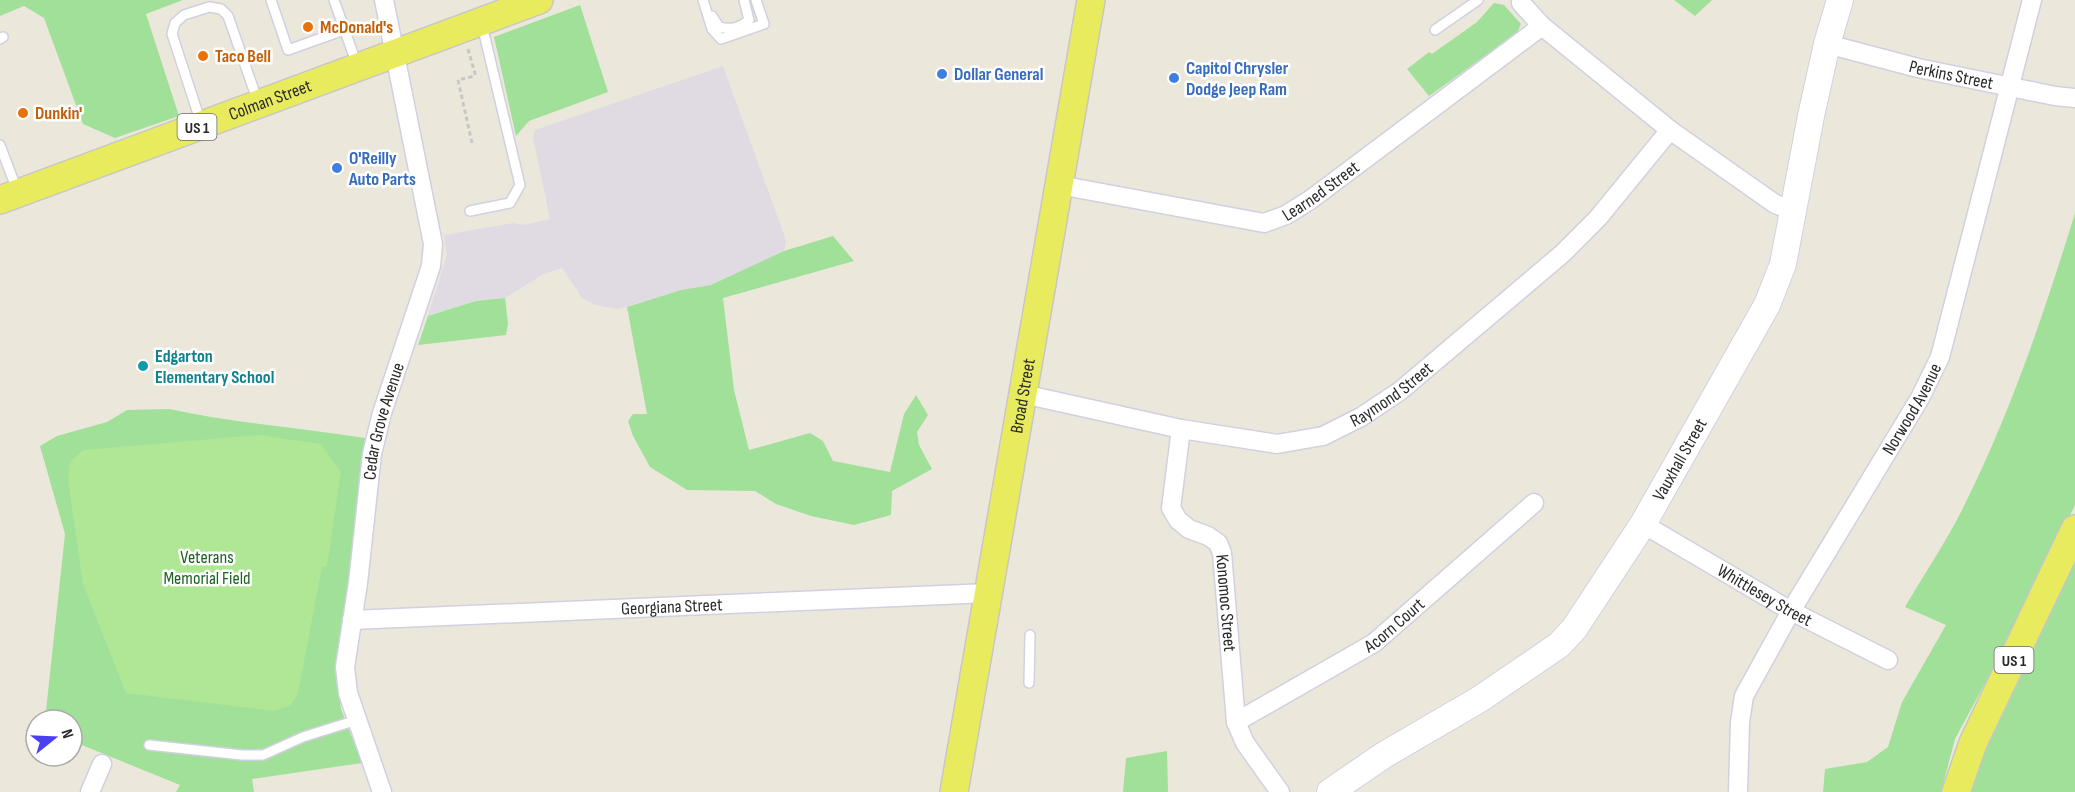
<svg xmlns="http://www.w3.org/2000/svg" width="2075" height="792" font-family="'Sofia Sans Condensed',sans-serif">
<rect width="100%" height="100%" fill="#ebe8db"/>
<!-- industrial -->
<path fill="#e0dbe3" d="M723 66 786 240 784 251 711 285 681 290 619 309 595 305 582 298 562 268 542 275 505 298 476 301 428 316 447 255 444 235 513 223 523 225 550 219 533 138 535 130Z"/>
<!-- green -->
<path fill="#a0e099" d="M0 0H183L146 14 179 116 115 138 83 124 44 18 24 6 0 16Z
M1674 0H1712L1695 16Z
M1494 3 1504 5 1521 24 1517 33 1429 96 1407 69 1429 52 1432 54 1477 22Z
M580 5 608 92 529 121 516 136 494 37Z
M2075 213V505L2018 622 1955 739 1941 792H1823L1825 769 1867 762 1888 747 1902 702 1946 625 1905 607C1924 574 1946 542 1963 508 2010 414 2044 314 2075 213Z
M833 236 854 261 723 298 734 390 749 450 810 433 823 441 833 461 890 472 904 414 916 395 928 415 917 432 919 445 932 469 892 491 891 515 854 525 811 516 776 504 755 491 687 490 650 467 633 436 628 421 633 414H647L627 307 681 290 711 285 784 251Z
M505 298 508 323 506 335 418 345 428 316 476 301Z
M169 409C234 423 300 428 365 438L346 609 339 643 337 674 341 709 362 763 252 779 254 792H176L180 785 72 741V720H45L65 534 40 446 57 436 107 422 127 410Z
M2075 553V792H1971L1980 762Z
M1167 751 1168 792H1123L1126 758Z"/>
<!-- pitch -->
<path fill="#b0e795" d="M259 435 321 444 341 472 327 566 322 567 298 693 291 705 274 711 126 693 83 584 68 479 70 462 83 450Z"/>
<g fill="none" stroke-linecap="round" stroke-linejoin="round">
<defs>
<path id="lane" d="M271 0 288 50 344 30
M334 0 357 65
M703 0 712 29 721 39 764 24 756 0
M712 16 719 27C732 30 739 28 749 20L744 0
M1435 30 1478 0
M0 39 3 37
M201 123 172 34 175 23 184 15 209 7 221 9 228 16 258 102
M0 145 17 190
M470 211 510 203 520 185 482 25
M1029 683 1030 635
M149 745 242 755H263L303 737 357 720"/>
<g id="street">
<path d="M1521 3 1542 26 1670 130 1775 204 1794 211"/>
<path id="s1" d="M1827 44 1918 68 2055 96 2075 98"/>
<path id="s2" d="M1059 185 1264 223 1286 215 1310 200 1542 26"/>
<path id="s3" d="M1023 394 1181 429 1277 444 1323 436 1361 417 1400 391 1562 254 1598 218 1670 130"/>
<path id="s4" d="M1181 429 1171 508 1178 520 1189 529 1208 536 1218 543 1222 553 1236 722 1245 743 1280 792"/>
<path id="s5" d="M1643 524 1791 611 1888 660"/>
<path id="s6" d="M352 620 989 593"/>
<path id="s7" d="M1236 722 1374 643 1534 503"/>
<path d="M90 792 102 764"/>
<path id="s8" d="M382 792 348 693 345 667 358 583 372 454 382 413 431 266 433 244 384 0"/>
<path id="s9" d="M1738 792 1740 722 1744 696 1791 611 1920 398 1940 357 2032 0"/>
</g>
<g id="secondary">
<path id="s10" d="M1330 792 1384 755 1480 699 1559 645 1574 629 1643 524 1767 305 1783 264 1811 116 1827 44 1840 0"/>
</g>
<g id="primary">
<path id="s11" d="M0 200 539 0"/>
<path id="s12" d="M954 792 1091 0"/>
<path d="M1956 792 1973 743 2075 529"/>
</g>
</defs>
<!-- lane casing -->
<use href="#lane" stroke="#d1d0e1" stroke-width="12"/>
<!-- street casing -->
<use href="#street" stroke="#d1d0e1" stroke-width="21"/>
<!-- secondary casing -->
<use href="#secondary" stroke="#d1d0e1" stroke-width="28"/>
<!-- primary casing -->
<use href="#primary" stroke="#c7c7c7" stroke-width="30"/>
<!-- path -->
<path stroke="#c7c7c7" stroke-width="3" stroke-dasharray="4.5 3" stroke-linecap="butt" d="M468 49 476 77
M472 143 458 80 475 76"/>
<!-- lane -->
<use href="#lane" stroke="#fff" stroke-width="9"/>
<!-- street -->
<use href="#street" stroke="#fff" stroke-width="18"/>
<!-- secondary -->
<use href="#secondary" stroke="#fff" stroke-width="26"/>
<!-- primary -->
<use href="#primary" stroke="#e9eb5f" stroke-width="27"/>
</g>
<!-- markers -->
<g fill="#e8710a" stroke="#fff" stroke-width="2">
<circle cx="308" cy="27" r="6"/>
<circle cx="203" cy="56" r="6"/>
<circle cx="23" cy="113" r="6"/>
</g>
<g fill="#3f7fe0" stroke="#fff" stroke-width="2">
<circle cx="942" cy="74" r="6"/>
<circle cx="1174" cy="78" r="6"/>
<circle cx="337" cy="168" r="6"/>
</g>
<circle fill="#0f9aa8" stroke="#fff" stroke-width="2" cx="143" cy="366" r="6"/>
<g text-anchor="middle" stroke-width="5" stroke-linejoin="round" paint-order="stroke">
<!-- shield labels -->
<g fill="#fff" stroke="#696969" stroke-width="1.5">
<rect x="177.5" y="114" width="39" height="26" rx="4.5"/>
<rect x="1994.5" y="647" width="39" height="26" rx="4.5"/>
</g>
<g font-size="16" font-weight="bold" fill="#292929">
<text x="197" y="133">US 1</text>
<text x="2014" y="666">US 1</text>
</g>
<!-- food labels -->
<g font-size="18" font-weight="bold" fill="#c56008" stroke="#fff" text-anchor="start">
<text x="320" y="33">McDonald's</text>
<text x="215" y="62">Taco Bell</text>
<text x="35" y="119">Dunkin'</text>
</g>
<!-- shop labels -->
<g font-size="18" font-weight="bold" fill="#366cbe" stroke="#fff" text-anchor="start">
<text x="1186" y="74">Capitol Chrysler<tspan x="1186" dy="21">Dodge Jeep Ram</tspan></text>
<text x="954" y="80">Dollar General</text>
<text x="349" y="164">O'Reilly<tspan x="349" dy="21">Auto Parts</tspan></text>
</g>
<!-- street labels -->
<g font-size="18" fill="#292929" stroke="#fff">
<text dy="6" stroke="none"><textPath href="#s1" startOffset="128">Perkins Street</textPath></text>
<text dy="6" stroke="none"><textPath href="#s11" startOffset="288">Colman Street</textPath></text>
<text dy="6" stroke="none"><textPath href="#s2" startOffset="274">Learned Street</textPath></text>
<text dy="6" stroke="none"><textPath href="#s3" startOffset="386">Raymond Street</textPath></text>
<text dy="6" stroke="none"><textPath href="#s12" startOffset="402">Broad Street</textPath></text>
<text dy="6" stroke="none"><textPath href="#s9" startOffset="429">Norwood Avenue</textPath></text>
<text dy="6" stroke="none"><textPath href="#s8" startOffset="380">Cedar Grove Avenue</textPath></text>
<text dy="6" stroke="none"><textPath href="#s10" startOffset="494">Vauxhall Street</textPath></text>
<text dy="6" stroke="none"><textPath href="#s5" startOffset="141">Whittlesey Street</textPath></text>
<text dy="6" stroke="none"><textPath href="#s4" startOffset="201">Konomoc Street</textPath></text>
<text dy="6" stroke="none"><textPath href="#s6" startOffset="320">Georgiana Street</textPath></text>
<text dy="6" stroke="none"><textPath href="#s7" startOffset="186">Acorn Court</textPath></text>
</g>
<!-- culture labels -->
<g font-size="18" font-weight="bold" fill="#0d838f" stroke="#fff" text-anchor="start">
<text x="155" y="362">Edgarton<tspan x="155" dy="21">Elementary School</tspan></text>
</g>
<!-- park labels -->
<g font-size="18" fill="#1c631f" stroke="#fff">
<text x="207" y="563">Veterans<tspan x="207" dy="21">Memorial Field</tspan></text>
</g>
</g>
<!-- north arrow -->
<g transform="translate(54 738) rotate(72)"><circle r="28" fill="#ffffff" stroke="#a9a9a9" stroke-width="1.5"/>
<path d="M0-4.5L10 22L0 15L-10 22Z" fill="#4a40f3"/>
<text y="-9" font-size="16" font-weight="bold" text-anchor="middle" fill="#292929">N</text>
</g>
</svg>
